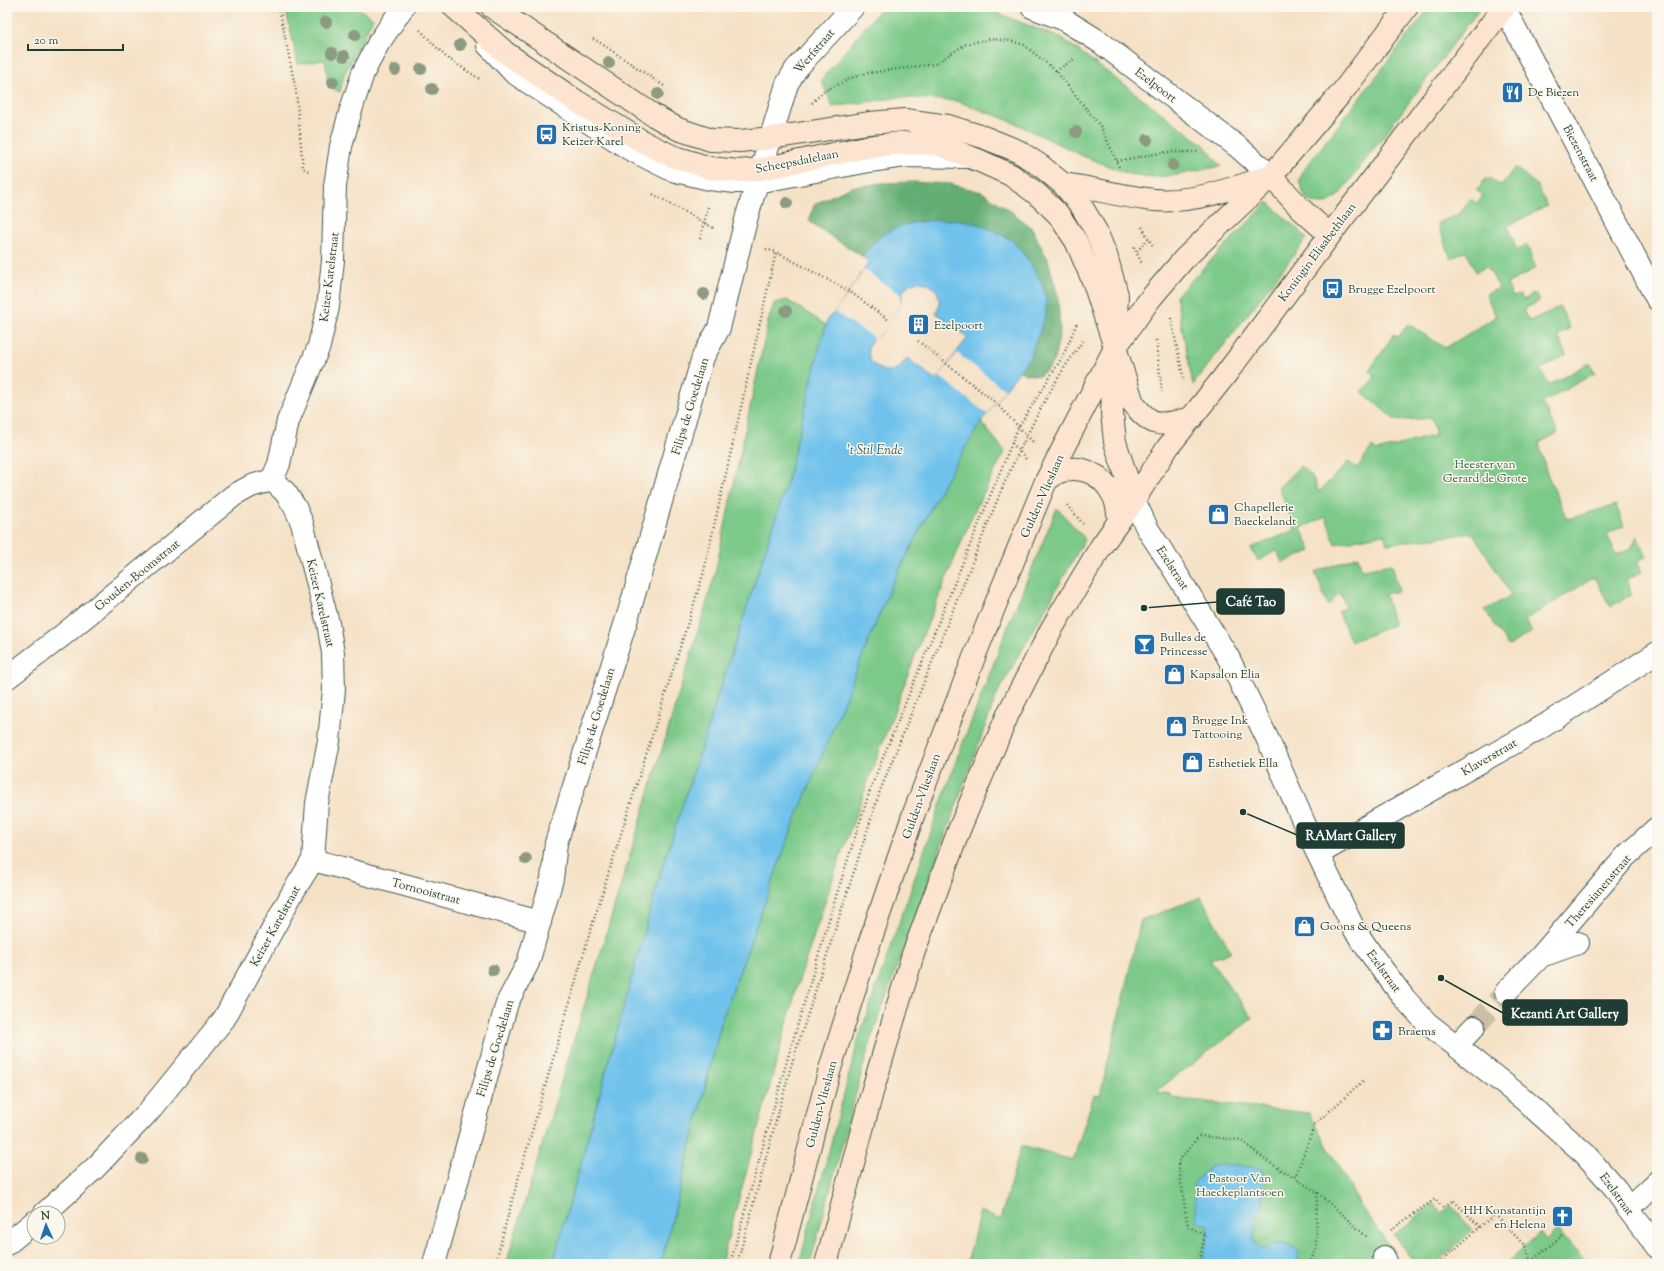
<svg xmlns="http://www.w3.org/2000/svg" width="1664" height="1271" font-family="'Sorts Mill Goudy',serif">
<rect width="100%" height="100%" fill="#fbf7ec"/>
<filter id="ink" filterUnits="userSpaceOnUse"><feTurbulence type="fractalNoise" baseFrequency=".025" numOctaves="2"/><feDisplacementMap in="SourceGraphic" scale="8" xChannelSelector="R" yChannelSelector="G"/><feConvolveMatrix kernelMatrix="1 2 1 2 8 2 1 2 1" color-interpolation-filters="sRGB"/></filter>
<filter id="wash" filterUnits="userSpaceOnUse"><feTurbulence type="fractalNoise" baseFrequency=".012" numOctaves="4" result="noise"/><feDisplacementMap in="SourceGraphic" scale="16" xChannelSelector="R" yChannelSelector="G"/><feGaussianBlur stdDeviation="0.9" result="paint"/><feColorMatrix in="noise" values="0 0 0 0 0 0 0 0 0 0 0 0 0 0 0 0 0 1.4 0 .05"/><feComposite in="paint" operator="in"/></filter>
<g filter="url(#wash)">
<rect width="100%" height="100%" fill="#f5e1c6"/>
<!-- green -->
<path fill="#7bc989" stroke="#4d835e" d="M285 7H356L373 18 344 75 340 92 329 87 325 60 298 64Z
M882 7H982L1063 39 1204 145 1221 166 1177 175 1150 177 1129 174 1083 156 1015 123 957 101 900 97 833 107 821 80Z
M1430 7H1481L1339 195C1326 205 1322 207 1306 199L1299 182 1303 171Z
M1515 167 1537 185 1547 206 1508 226 1517 250 1527 245 1532 254 1530 255 1536 268 1507 284 1513 297 1520 295 1524 300 1535 293 1539 301 1523 310 1529 321 1560 307 1570 328 1558 336 1566 355 1540 369 1549 385 1589 363 1595 373 1542 403 1558 433 1539 443 1546 471 1567 519 1616 505 1624 526 1607 534 1616 555 1631 549 1637 536 1647 556 1637 561 1642 572 1626 580 1630 589 1631 595 1610 607 1595 577 1525 620 1532 632 1508 646 1485 610 1511 595 1473 533 1387 544 1384 534 1335 544 1326 517 1301 528 1311 551 1282 563 1277 550 1258 561 1251 548 1295 530 1279 487 1300 466 1312 476 1319 492 1348 462 1357 468 1372 447 1377 451 1436 435 1431 418 1409 420 1394 419 1361 391 1375 377 1369 371 1394 334 1398 337 1408 324 1445 348 1496 317 1486 294 1499 288 1487 266 1476 272 1466 251 1451 259 1438 225 1440 222 1459 214 1470 199 1477 203 1483 195 1476 190 1488 177 1501 186Z
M1268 202 1307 238 1193 385 1176 296Z
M787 300 826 325 821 341 787 483 660 875 553 1264H506L714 578 768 322 774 303Z
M981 422 1005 451 973 514 919 645 840 857 797 987 721 1264H661L722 1019 792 828 891 586 945 481Z
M1057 508 1085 539 997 694 871 1038 810 1264H799L859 1037 954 766 1012 616Z
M1358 556 1361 569 1392 564 1399 591 1385 594 1394 625 1351 642 1338 611 1346 607 1340 593H1339L1328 606 1315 572Z
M1201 897 1231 952 1210 960 1253 1018 1159 1089 1158 1092 1171 1094V1098L1309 1113 1361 1207 1394 1252 1370 1264H967L980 1211 1000 1220 1021 1146 1073 1160 1094 1095 1100 1096 1141 920Z
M1433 1203 1441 1213 1452 1205 1473 1230 1435 1264H1415L1394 1235Z
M1557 1229 1588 1264H1505L1540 1233 1548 1240Z"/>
<!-- forest -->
<path fill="#64ad75" stroke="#427554" d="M914 182 950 184 982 192 1008 209 1032 228 1048 260 1058 296 1060 330 1055 358 1049 368 1039 376 1026 374 1020 371 1029 358 1046 314 1041 282 1029 261 1012 240 981 225 959 220 919 221 880 238 862 256 833 238 809 221 814 205 827 198 852 187 881 183Z"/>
<!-- water -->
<path fill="#70c2ec" stroke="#488090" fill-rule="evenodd" d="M959 220 981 225 1012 240 1029 261 1041 282 1046 298V314L1029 358 981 422 945 481 891 586 792 828 722 1019 661 1264H553L660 875 787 483 821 341 828 318 835 312 869 262 862 256C868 250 873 244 879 238 902 220 932 220 959 220ZM920 282C936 283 945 299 936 313L968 337 936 380 907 358 901 366 895 370 883 371 872 363 869 357 868 348 873 338 881 334 900 304 903 291 911 283Z
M1220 1165H1237L1262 1169 1263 1206 1257 1220 1253 1237 1256 1245 1263 1249C1279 1242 1284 1242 1299 1251L1297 1264H1206L1203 1259 1209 1225 1197 1222 1194 1183 1209 1167Z"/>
<!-- pier -->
<path fill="#f5e1c6" d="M864 270 901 295 900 304 890 321 881 334 874 338 835 312Z
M957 353 1005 390 987 414 939 376Z"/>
</g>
<g filter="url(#ink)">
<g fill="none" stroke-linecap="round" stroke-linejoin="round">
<!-- street-tunnel -->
<path stroke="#cac0a9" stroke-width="22" stroke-dasharray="22 11" stroke-linecap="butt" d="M1474 1027 1506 992"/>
<defs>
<path id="lane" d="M485 46 512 75 627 151 671 173 709 182 735 185H757L870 164 905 159 968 160"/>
<path id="street" d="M1032 7 1063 19 1100 42 1238 147 1271 176
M1504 7 1657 299
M1134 500 1147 528 1173 568 1228 657 1268 740 1314 846 1353 927 1371 954 1404 998 1427 1023 1522 1098 1585 1154 1615 1188 1628 1209 1657 1247
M7 678 63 635 233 496 251 486 272 480
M1318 854 1542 727 1657 653
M313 860 540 922
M1541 956 1626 856 1657 828
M1506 992 1541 956 1578 943
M1456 1046 1474 1027
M1628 1209 1657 1182
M45 1213 96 1167 148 1112 224 1019 293 892 313 860 317 803 329 741 334 689 333 653 328 623 302 523 295 507 285 492 272 480 279 464 288 421 319 346 328 307 333 260 335 186 341 146 350 113 363 73 378 44 403 7
M7 1244 34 1222
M1384 1257 1387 1264
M434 1264 507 1003 528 963 552 879 556 843 629 612 703 357 719 328 747 216 787 84 796 69 853 7"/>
<path id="secondary" d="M454 7 506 53 576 101 645 143 672 156 710 168 738 171 762 169 866 147 901 143 937 144 980 161 1011 175 1037 194 1058 214 1076 241 1094 283 1133 403C1153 430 1163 425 1192 418
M492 7 653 115 678 129 711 140 740 141 771 138 869 123 905 120 948 126 983 137 1018 151 1041 166 1063 184 1082 207 1096 231 1106 255 1117 295 1112 413 1115 442 1134 500
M1271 176 1301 209 1330 235
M1063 184C1093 188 1123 197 1154 200 1192 203 1228 190 1264 178
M1046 481C1050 478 1054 474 1059 472 1081 463 1103 475 1113 495 1117 502 1118 512 1119 520
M779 1264 829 1072 869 944 914 813 978 647 1046 481 1115 348 1150 299 1184 259 1271 176 1343 91 1407 7
M826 1264 873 1089 913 954 959 830 1008 714 1052 628 1102 545 1134 500 1168 447 1223 378 1330 235 1504 7"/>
</defs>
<!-- lane casing -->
<use href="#lane" stroke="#3f564a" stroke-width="18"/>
<!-- street casing -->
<use href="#street" stroke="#3f564a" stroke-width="24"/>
<!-- secondary casing -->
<use href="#secondary" stroke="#3f564a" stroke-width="24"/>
<!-- path -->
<path stroke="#3f564a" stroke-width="2.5" stroke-dasharray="1 3" stroke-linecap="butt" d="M279 7 296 91 303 168 310 172
M420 30 446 57 481 80
M593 39 599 42 664 86
M1056 71 1074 59
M812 103 824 91 854 77 868 73 935 64 966 44 990 39 1011 41 1024 45 1056 71 1101 127 1119 167
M1117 161 1166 152H1198
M653 194 715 229
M1142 227 1153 246
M700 239 708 207
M1134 247 1142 264
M766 249 776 252 849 291 890 321
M1137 251 1149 238
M1171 318 1184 381
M1156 340 1162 392
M918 341 996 403 1035 444
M1012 443 1026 459
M1067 505 1083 524
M1295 1177 1315 1124 1364 1080
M1391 1230 1435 1199 1443 1208 1453 1200 1480 1227
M495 1264 513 1197 589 935 703 575 776 252
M730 1264 786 1064 834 903 871 787 1018 428 1063 356 1077 323
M737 1264 791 1066 880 791 1003 486C1026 436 1050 385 1083 341
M1199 1264 1205 1234 1188 1227 1178 1162 1199 1136 1241 1140 1267 1161 1317 1192 1367 1237
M1309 1264 1316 1249 1317 1192
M1438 1264 1495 1214 1525 1246 1532 1264
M1528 1264 1563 1235"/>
<!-- lane -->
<use href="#lane" stroke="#fff" stroke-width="16"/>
<!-- street -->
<use href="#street" stroke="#fff" stroke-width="22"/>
<!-- secondary -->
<use href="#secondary" stroke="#fde4d0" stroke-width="22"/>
</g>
<!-- trees -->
<g fill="#8c9a81">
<circle cx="326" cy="22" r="6"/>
<circle cx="355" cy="35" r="6"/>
<circle cx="460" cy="45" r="6"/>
<circle cx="332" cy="53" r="6"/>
<circle cx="344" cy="56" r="6"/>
<circle cx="609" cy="63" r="6"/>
<circle cx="421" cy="69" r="6"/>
<circle cx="395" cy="70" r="6"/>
<circle cx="333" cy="82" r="6"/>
<circle cx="432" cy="89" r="6"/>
<circle cx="658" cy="94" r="6"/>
<circle cx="1076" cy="132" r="6"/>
<circle cx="1147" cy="140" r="6"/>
<circle cx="1173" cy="165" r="6"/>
<circle cx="787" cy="203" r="6"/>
<circle cx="704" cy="294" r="6"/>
<circle cx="786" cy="311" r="6"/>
<circle cx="526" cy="859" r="6"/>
<circle cx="493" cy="970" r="6"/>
<circle cx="142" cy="1159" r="6"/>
</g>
</g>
<!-- icons -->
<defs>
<symbol id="restaurant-square" viewBox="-11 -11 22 22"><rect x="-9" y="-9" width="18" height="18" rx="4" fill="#1f6fb2" stroke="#fbf7ec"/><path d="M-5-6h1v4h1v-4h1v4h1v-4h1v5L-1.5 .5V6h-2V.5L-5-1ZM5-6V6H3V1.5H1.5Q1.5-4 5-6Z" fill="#fff"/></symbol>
<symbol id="bus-square" viewBox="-11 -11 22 22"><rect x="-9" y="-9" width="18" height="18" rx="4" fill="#1f6fb2" stroke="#fbf7ec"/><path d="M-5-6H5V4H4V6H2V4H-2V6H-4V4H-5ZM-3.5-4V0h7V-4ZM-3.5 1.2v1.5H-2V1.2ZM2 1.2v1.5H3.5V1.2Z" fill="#fff"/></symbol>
<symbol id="building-square" viewBox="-11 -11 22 22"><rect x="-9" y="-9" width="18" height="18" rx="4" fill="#1f6fb2" stroke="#fbf7ec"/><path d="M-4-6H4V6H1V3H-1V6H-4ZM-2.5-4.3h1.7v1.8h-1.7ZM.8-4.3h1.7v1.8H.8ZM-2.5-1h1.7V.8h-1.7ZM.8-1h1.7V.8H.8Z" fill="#fff"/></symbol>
<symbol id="shop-square" viewBox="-11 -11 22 22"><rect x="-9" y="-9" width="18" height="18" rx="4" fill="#1f6fb2" stroke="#fbf7ec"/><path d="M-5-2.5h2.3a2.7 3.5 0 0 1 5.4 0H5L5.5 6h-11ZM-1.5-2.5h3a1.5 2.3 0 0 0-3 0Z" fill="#fff"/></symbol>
<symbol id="bar-square" viewBox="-11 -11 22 22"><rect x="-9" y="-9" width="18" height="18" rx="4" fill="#1f6fb2" stroke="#fbf7ec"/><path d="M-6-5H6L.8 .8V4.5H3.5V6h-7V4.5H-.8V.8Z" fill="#fff"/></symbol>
<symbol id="pharmacy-square" viewBox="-11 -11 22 22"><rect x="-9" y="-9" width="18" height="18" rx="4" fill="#1f6fb2" stroke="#fbf7ec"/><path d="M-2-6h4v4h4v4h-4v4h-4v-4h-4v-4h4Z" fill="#fff"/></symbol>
<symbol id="church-square" viewBox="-11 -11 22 22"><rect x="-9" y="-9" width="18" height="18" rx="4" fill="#1f6fb2" stroke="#fbf7ec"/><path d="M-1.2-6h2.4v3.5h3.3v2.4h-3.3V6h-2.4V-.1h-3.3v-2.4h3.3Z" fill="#fff"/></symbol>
</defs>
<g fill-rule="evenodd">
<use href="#restaurant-square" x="1500" y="80" width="25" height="25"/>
<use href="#bus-square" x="534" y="122" width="25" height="25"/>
<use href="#bus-square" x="1320" y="276" width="25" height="25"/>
<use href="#building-square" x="906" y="312" width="25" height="25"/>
<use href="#shop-square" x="1206" y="502" width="25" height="25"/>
<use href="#bar-square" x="1132" y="632" width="25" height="25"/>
<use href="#shop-square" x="1162" y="662" width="25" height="25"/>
<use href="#shop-square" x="1164" y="714" width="25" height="25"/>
<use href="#shop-square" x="1180" y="750" width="25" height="25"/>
<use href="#shop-square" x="1292" y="914" width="25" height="25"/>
<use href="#pharmacy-square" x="1370" y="1018" width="25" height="25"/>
<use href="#church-square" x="1550" y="1204" width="25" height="25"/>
</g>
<g text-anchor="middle" stroke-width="3" stroke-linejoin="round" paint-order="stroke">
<!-- street labels -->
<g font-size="12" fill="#1f3d34" stroke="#fbf7ec">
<text transform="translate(814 51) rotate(-49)" y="4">Werfstraat</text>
<text transform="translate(1156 85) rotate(37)" y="4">Ezelpoort</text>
<text transform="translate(1581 153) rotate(62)" y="4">Biezenstraat</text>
<text transform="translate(797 161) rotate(-11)" y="4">Scheepsdalelaan</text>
<text transform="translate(1317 252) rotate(-53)" y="4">Koningin Elisabethlaan</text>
<text transform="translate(329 277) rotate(-83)" y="4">Keizer Karelstraat</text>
<text transform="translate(690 406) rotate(-73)" y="4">Filips de Goedelaan</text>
<text transform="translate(1042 496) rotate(-66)" y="4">Gulden-Vlieslaan</text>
<text transform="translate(1173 568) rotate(57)" y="4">Ezelstraat</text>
<text transform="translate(137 575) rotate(-39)" y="4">Gouden-Boomstraat</text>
<text transform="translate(321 603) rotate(77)" y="4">Keizer Karelstraat</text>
<text transform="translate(596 716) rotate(-73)" y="4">Filips de Goedelaan</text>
<text transform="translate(1489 757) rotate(-30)" y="4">Klaverstraat</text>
<text transform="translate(921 796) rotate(-70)" y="4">Gulden-Vlieslaan</text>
<text transform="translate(426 891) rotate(15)" y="4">Tornooistraat</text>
<text transform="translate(1598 891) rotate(-49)" y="4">Theresianenstraat</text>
<text transform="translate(275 926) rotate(-61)" y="4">Keizer Karelstraat</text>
<text transform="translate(1384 971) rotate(54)" y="4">Ezelstraat</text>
<text transform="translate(495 1048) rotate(-73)" y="4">Filips de Goedelaan</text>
<text transform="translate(821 1104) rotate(-75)" y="4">Gulden-Vlieslaan</text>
<text transform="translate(1617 1194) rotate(54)" y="4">Ezelstraat</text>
</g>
<!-- poi labels -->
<g font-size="12" fill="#1f3d34" stroke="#fbf7ec" text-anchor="start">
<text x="1528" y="96">De Biezen</text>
<text x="562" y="131">Kristus-Koning<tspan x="562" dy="14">Keizer Karel</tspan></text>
<text x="1348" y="293">Brugge Ezelpoort</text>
<text x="934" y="329">Ezelpoort</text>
<text x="1234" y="511">Chapellerie<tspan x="1234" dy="14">Baeckelandt</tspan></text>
<text x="1160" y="641">Bulles de<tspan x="1160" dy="14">Princesse</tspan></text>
<text x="1190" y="678">Kapsalon Elia</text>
<text x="1192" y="724">Brugge Ink<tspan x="1192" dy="14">Tattooing</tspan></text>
<text x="1208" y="767">Esthetiek Ella</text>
<text x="1320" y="930">Goons &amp; Queens</text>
<text x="1398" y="1035">Braems</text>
<text x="1546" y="1214" text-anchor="end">HH Konstantijn<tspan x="1546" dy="14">en Helena</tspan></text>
</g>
<!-- park labels -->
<g font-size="12" fill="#366049" stroke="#fbf7ec">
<text x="1485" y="468">Heester van<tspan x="1485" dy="14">Gerard de Grote</tspan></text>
<text x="1240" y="1182">Pastoor Van<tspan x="1240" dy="14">Haeckeplantsoen</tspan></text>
</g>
<!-- water labels -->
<g font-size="13" font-style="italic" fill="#335e62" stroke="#fbf7ec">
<text x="875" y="454">'t Stil Ende</text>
</g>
</g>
<!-- callouts -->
<path fill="none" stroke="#1f3d34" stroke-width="1.5" d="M1144 608L1217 602M1243 812L1297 835M1441 978L1503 1013"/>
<g fill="#1f3d34" stroke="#fbf7ec" stroke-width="1.5">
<circle cx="1144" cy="608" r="4"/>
<circle cx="1243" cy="812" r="4"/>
<circle cx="1441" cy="978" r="4"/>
</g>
<g fill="#1f3d34" stroke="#1f3d34" stroke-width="1.5">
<rect x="1217" y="589" width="67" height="25" rx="4"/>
<rect x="1297" y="823" width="107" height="25" rx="4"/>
<rect x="1503" y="1000" width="124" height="25" rx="4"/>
</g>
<g font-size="13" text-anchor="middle" font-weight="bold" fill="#fff">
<text x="1251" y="606">Café Tao</text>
<text x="1351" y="840">RAMart Gallery</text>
<text x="1565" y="1018">Kezanti Art Gallery</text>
</g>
<!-- margin -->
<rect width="1664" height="1271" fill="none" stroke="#fbf7ec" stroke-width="24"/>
<!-- north arrow -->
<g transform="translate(46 1225) rotate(357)"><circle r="19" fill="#fbf7ec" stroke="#a3ada2"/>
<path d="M0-3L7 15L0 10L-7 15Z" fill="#1f6fb2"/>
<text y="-6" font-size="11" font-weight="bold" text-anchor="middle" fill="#1f3d34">N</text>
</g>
<!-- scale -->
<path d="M28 44v6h95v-6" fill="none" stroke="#1f3d34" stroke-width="2"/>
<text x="34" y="44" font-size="12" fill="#1f3d34" stroke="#fbf7ec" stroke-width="3" paint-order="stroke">20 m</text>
</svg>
